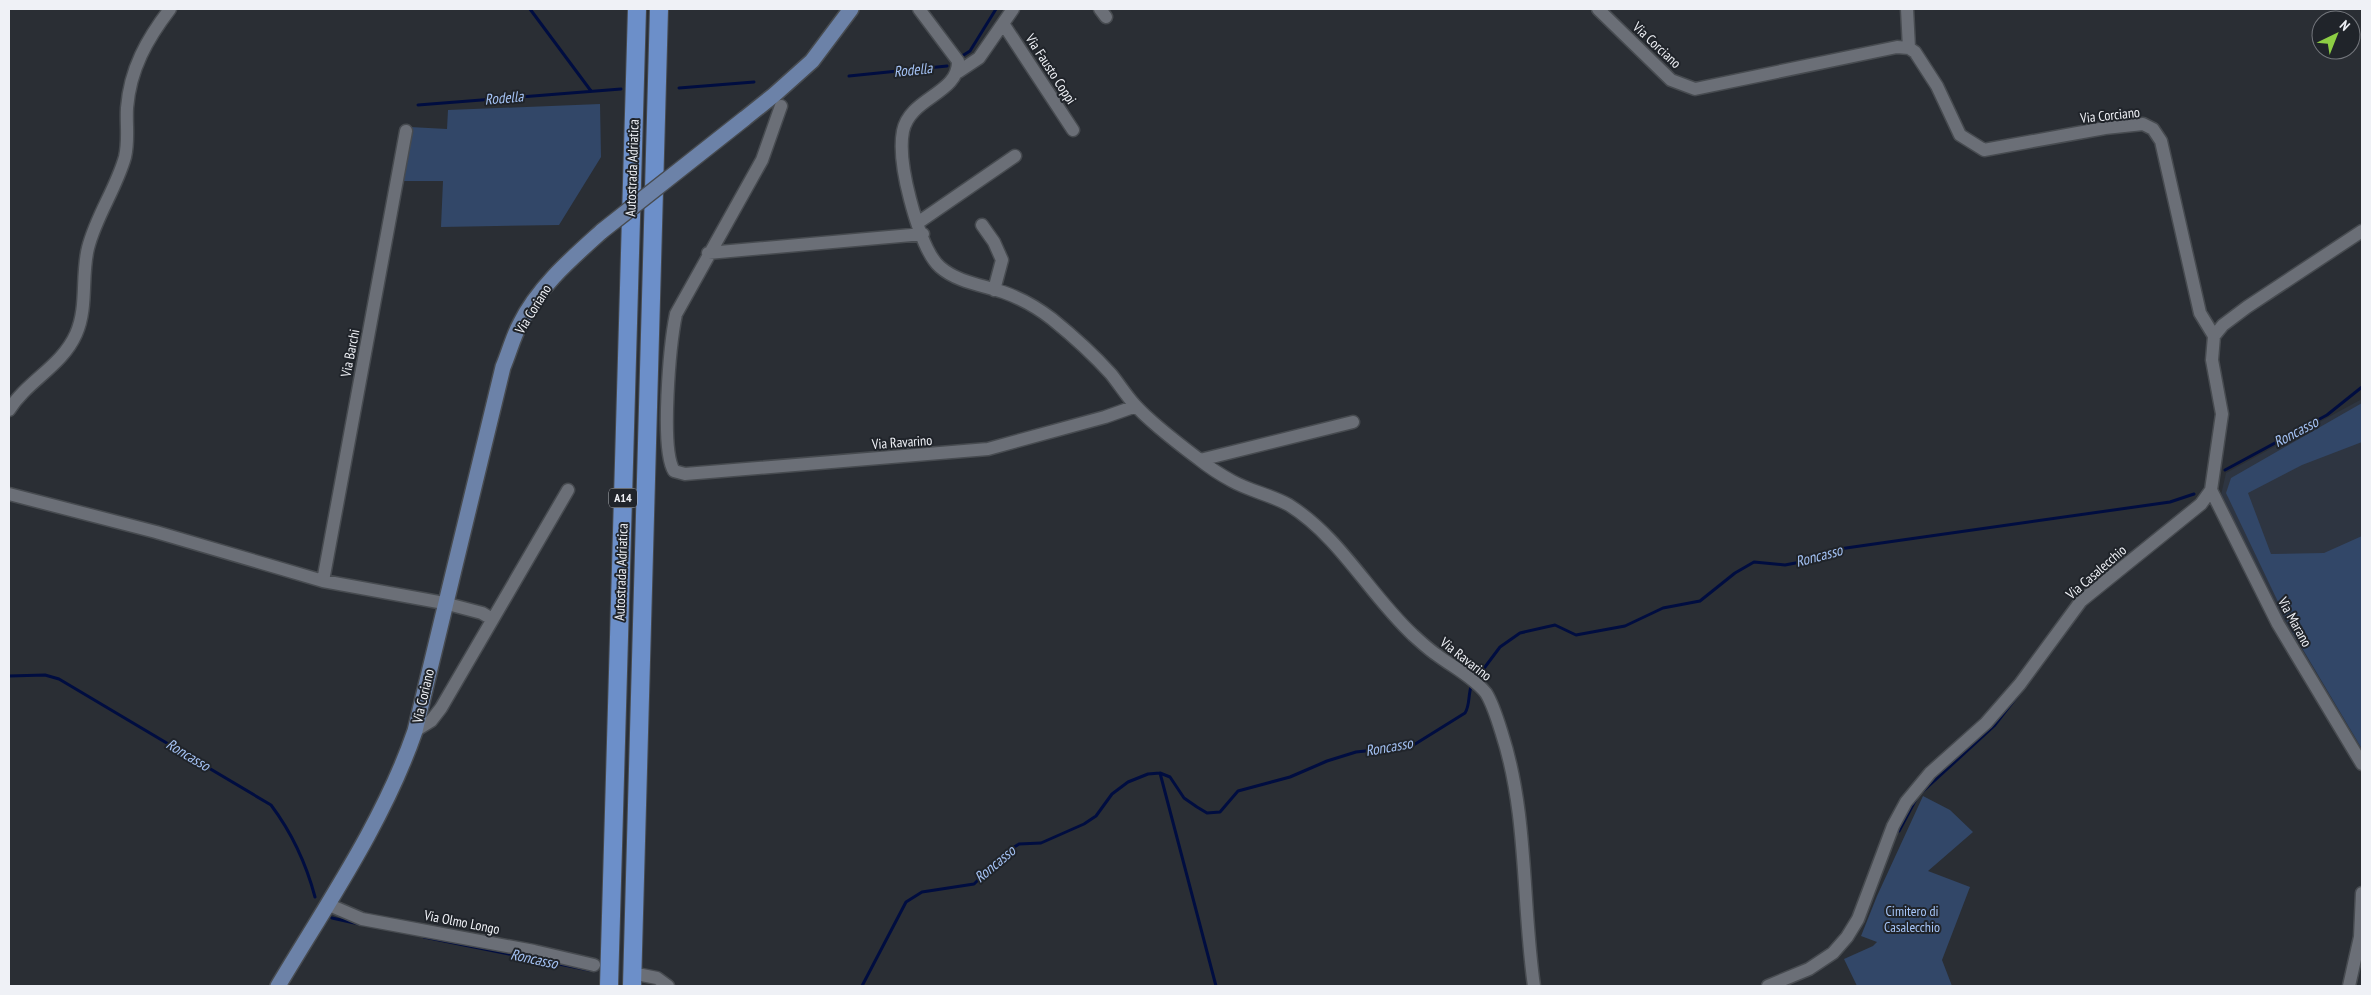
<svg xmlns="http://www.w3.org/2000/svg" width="2371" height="995" font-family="'PT Sans Narrow',sans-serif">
<rect width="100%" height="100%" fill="#2a2e34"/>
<!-- built -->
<path fill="#2e3541" d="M2362 399V756L2279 618 2221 495 2226 473Z"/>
<!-- green -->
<path fill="#324768" d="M600 104 601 157 559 225 441 227 443 181H401L410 127 447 129 448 110Z
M2362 403V442L2302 465 2248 493 2271 554 2324 553 2362 536V749L2292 631 2226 493 2231 478Z
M1923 796 1950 810 1973 832 1928 871 1970 887 1942 960 1952 986H1857L1844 959 1873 946 1877 942 1861 936 1877 896Z"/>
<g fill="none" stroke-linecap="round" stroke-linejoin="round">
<!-- stream -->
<path stroke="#000d40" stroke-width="3" d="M530 9 591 91
M962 56 970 51 996 9
M849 76 947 66
M679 88 754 82
M418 105 621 89
M2225 470 2327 415 2362 387
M1479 675 1500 647 1520 633 1555 625 1576 635 1625 626 1663 608 1700 601 1735 573 1754 562 1785 565 1806 561 1839 549 2170 502 2194 494
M9 676 45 675 59 679 271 805C292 833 306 863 315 897
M1160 773 1216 986
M1922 792 1994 726 2022 690
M1899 831 1916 799
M332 918 359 924
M424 937 589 970
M862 986 906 902 922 892 974 884 1008 851 1019 844 1041 843 1084 824 1096 816 1112 794 1128 782 1148 774 1160 773 1170 777 1184 798 1197 807 1207 813 1220 812 1238 791 1290 777 1327 761 1356 752 1412 746 1465 713C1470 705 1468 696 1471 687"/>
<defs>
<path id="minor" d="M919 9 958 61C959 94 910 97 903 131 899 152 905 180 910 199 915 218 926 255 940 267 957 282 982 285 1003 292 1020 298 1038 308 1052 319 1073 336 1093 354 1111 374 1119 384 1126 395 1134 404 1150 422 1180 445 1200 460 1210 468 1221 475 1232 481 1250 491 1271 495 1289 505 1341 538 1369 594 1413 635 1421 642 1428 649 1437 655 1453 667 1473 677 1486 693 1493 704 1498 721 1502 734 1528 814 1522 903 1534 986
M1100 9 1106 17
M1598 9 1671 80 1695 89 1897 47 1909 48 1915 52 1937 86 1960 135 1984 150 2105 128 2143 124 2153 129 2161 141 2200 313 2214 336
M1907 9 1909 48
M1004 25 1073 130
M958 72 979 58 1013 9
M781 106 762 160 676 314C670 343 660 449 674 471L685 474 988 449 1105 417 1136 406
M919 222 1015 156
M982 225 994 242 1002 260 994 290
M708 253 923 234
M9 410C27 381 62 366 76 334 88 307 81 276 88 248 96 216 116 189 125 157 129 140 126 125 127 108 130 69 147 39 170 9
M1200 460 1353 422
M2211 490 2278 624 2362 764
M9 494 156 532 323 581 444 603 482 613 492 619
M323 581 406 131
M415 731 431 721 441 708 568 490
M327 904 362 919 534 951 594 965
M642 975 657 978 668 986
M1768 986 1809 969 1833 953 1847 937 1858 919 1893 826 1906 802 1930 773 1986 723 2020 684 2081 601 2201 504 2211 490 2222 414 2212 360 2214 336 2223 325 2247 307 2362 231
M2349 986 2360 937 2362 893"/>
<path id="major" d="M744 119 774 95 812 61 851 9
M278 986C327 904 384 821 415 731L503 367C509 353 513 337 520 324 538 287 572 258 602 231"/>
<path id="highway" d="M609 986 637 9
M632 986 659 9"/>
</defs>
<!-- minor casing -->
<use href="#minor" stroke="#474b50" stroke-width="15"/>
<!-- major casing -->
<use href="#major" stroke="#474b50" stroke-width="18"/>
<!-- highway casing -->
<use href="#highway" stroke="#474b50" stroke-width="20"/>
<!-- minor -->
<use href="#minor" stroke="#6b6f77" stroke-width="12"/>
<!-- major -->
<use href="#major" stroke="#6c82a8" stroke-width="15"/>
<!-- highway -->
<use href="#highway" stroke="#6c8fc9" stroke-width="18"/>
<defs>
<path id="major-bridge" d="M602 231 744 119"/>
</defs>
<!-- major-bridge casing -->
<use href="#major-bridge" stroke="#474b50" stroke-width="18" stroke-linecap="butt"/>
<!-- major-bridge -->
<use href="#major-bridge" stroke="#6c82a8" stroke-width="15"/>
</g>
<g text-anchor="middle" stroke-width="4" stroke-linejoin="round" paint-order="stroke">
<!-- shield labels -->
<rect fill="#20242a" stroke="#b1b4b9" stroke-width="1" x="609" y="488.5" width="28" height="19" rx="4"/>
<g font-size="12" font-weight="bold" fill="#eff1f6">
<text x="623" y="502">A14</text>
</g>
<!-- street labels -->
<g font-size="14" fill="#eff1f6" stroke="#20242a">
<text transform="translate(1657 45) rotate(43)" y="5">Via Corciano</text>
<text transform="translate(1051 69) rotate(57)" y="5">Via Fausto Coppi</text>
<text transform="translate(2110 115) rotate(-6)" y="5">Via Corciano</text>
<text transform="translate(632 168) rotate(-88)" y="5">Autostrada Adriatica</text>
<text transform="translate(533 309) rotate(-58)" y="5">Via Coriano</text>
<text transform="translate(350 353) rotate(-79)" y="5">Via Barchi</text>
<text transform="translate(902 442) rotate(-4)" y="5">Via Ravarino</text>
<text transform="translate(621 572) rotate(-88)" y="5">Autostrada Adriatica</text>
<text transform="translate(2096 572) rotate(-41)" y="5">Via Casalecchio</text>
<text transform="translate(2295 622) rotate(61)" y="5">Via Marano</text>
<text transform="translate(1466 659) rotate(38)" y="5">Via Ravarino</text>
<text transform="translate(423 696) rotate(-77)" y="5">Via Coriano</text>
<text transform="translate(462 922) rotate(11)" y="5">Via Olmo Longo</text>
</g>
<!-- park labels -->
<g font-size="14" fill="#a5c4f6" stroke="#20242a">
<text x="1912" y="916">Cimitero di<tspan x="1912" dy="16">Casalecchio</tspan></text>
</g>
<!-- water labels -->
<g font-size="15" font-style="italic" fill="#a4c2f4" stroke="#20242a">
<text transform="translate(913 70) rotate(-6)" y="5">Rodella</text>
<text transform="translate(504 98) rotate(-5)" y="5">Rodella</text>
<text transform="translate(2296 432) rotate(-28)" y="5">Roncasso</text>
<text transform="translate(1819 556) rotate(-15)" y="5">Roncasso</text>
<text transform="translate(1389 747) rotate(-10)" y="5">Roncasso</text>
<text transform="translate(188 755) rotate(31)" y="5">Roncasso</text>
<text transform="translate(995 864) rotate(-40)" y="5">Roncasso</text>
<text transform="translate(534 959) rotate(12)" y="5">Roncasso</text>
</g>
</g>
<!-- border -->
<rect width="2371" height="995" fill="none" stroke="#eff1f6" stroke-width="20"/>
<!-- north arrow -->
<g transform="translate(2336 35) rotate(43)"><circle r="24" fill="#20242a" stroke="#73767c"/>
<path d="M0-4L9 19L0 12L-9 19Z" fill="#8dce44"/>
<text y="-8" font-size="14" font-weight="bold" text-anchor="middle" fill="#eff1f6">N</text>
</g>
</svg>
